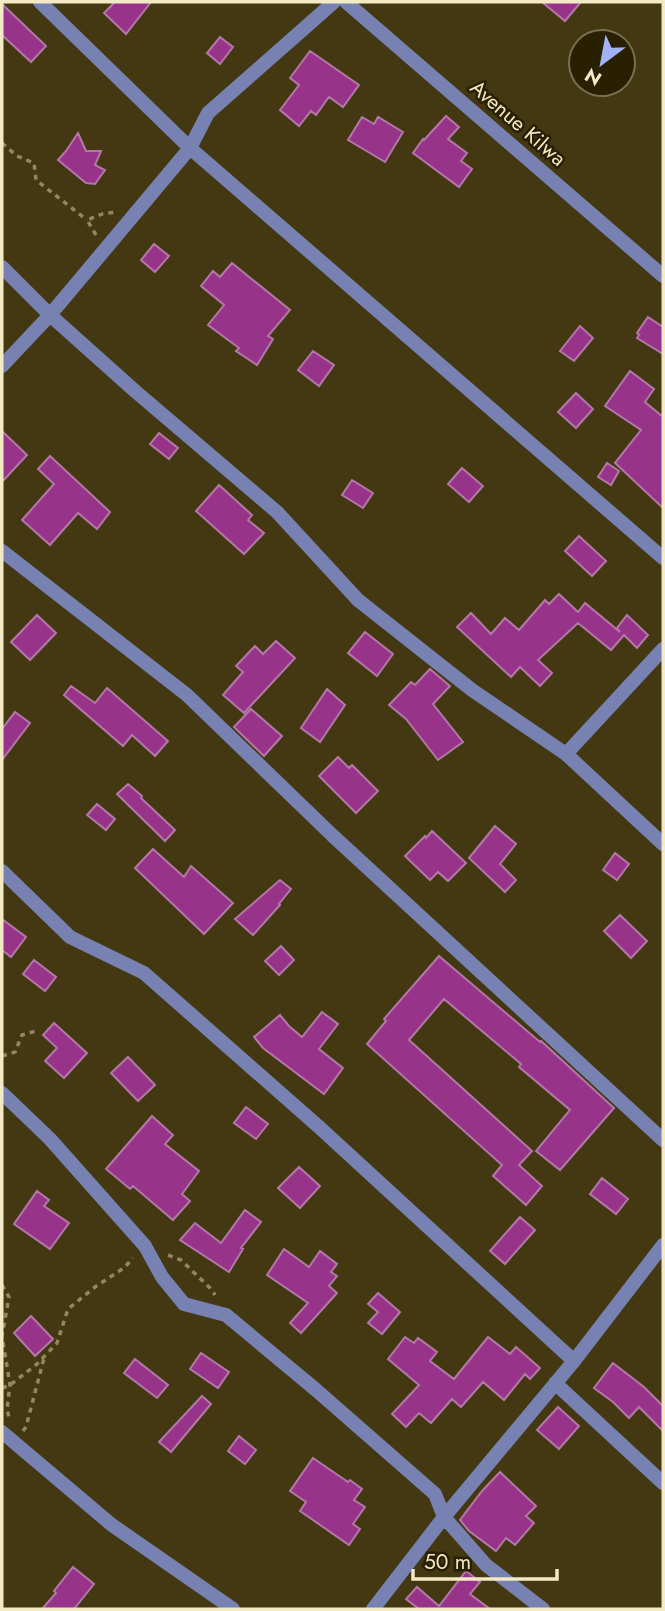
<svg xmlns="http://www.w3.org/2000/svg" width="665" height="1611" font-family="Jost,sans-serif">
<rect width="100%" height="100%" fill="#433811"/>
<!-- building -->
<path fill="#973489" stroke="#b378a7" stroke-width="2" d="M115 2H151L126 34 104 13Z
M542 2H581L565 21Z
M2 4 46 46 31 62 2 35Z
M220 37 233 47 220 64 207 53Z
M310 51 359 85 343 107 329 97 316 115 311 111 299 126 280 110 299 85 290 78Z
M446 116 459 127 448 139 467 153 461 161 472 169 459 187 413 153 423 139 424 140Z
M362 117 374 124 378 117 403 132 385 162 348 140Z
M78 133 86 151H101L95 165 105 170 95 184 86 183 58 160 66 151Z
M154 244 169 256 155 272 141 260Z
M232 263 290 310 268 336 273 339 257 365 236 351 239 348 208 325 224 305 201 286 213 271 220 277Z
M648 317 663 327V354L637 338 639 335 637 333Z
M580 326 593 338 574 361 560 351Z
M313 351 334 365 319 386 298 370Z
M630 371 654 389 645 402 663 417V508L615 463 641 430 605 406Z
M576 393 593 409 576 428 558 412Z
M2 431 27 455 2 482Z
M159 433 178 448 169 459 150 444Z
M50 456 110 512 97 529 78 513 50 545 22 520 54 484 38 469Z
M607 463 619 471 611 485 598 477Z
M462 468 483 486 469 502 448 484Z
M352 480 373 493 363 508 342 495Z
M219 485 252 515 248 520 264 533 244 554 196 511Z
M579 536 606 561 592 576 565 551Z
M559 594 578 612 585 603 620 632 617 628 627 615 648 635 637 648 624 635 611 650 578 623 538 660 552 673 540 686 520 667 511 677 457 627 471 613 491 634 505 618 519 630 545 600 549 604Z
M37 615 56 633 30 660 11 642Z
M365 632 393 654 377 676 348 653Z
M276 641 295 658 244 713 223 695 243 672 236 666 255 646 263 654Z
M430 669 450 686 433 704 463 742 438 760 406 719 389 705 411 682 415 685Z
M71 686 95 703 107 688 168 741 155 756 132 735 123 746 64 695Z
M327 689 345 705 320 742 301 728Z
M251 709 282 736 264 756 234 727Z
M15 712 30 723 2 760V729Z
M338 757 349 768 352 765 378 791 356 813 319 776Z
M128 784 142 796 141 798 175 830 165 841 117 794Z
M97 804 115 819 106 830 87 815Z
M495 826 516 844 500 864 516 880 505 892 469 858Z
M432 831 466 863 448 881 438 872 430 880 405 856 425 836 426 838Z
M153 849 184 877 191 866 233 903 204 934 135 868Z
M615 853 629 864 617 880 603 870Z
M280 880 291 889 279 904 280 905 253 935 235 919Z
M620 915 647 941 631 958 604 931Z
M2 919 26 937 11 957 2 950Z
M281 946 294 960 279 975 265 961Z
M439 956 540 1042 541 1041 614 1108 560 1170 536 1151 570 1110 519 1067 521 1064 444 999 409 1040 532 1151 519 1165 542 1186 526 1205 493 1176 502 1165 367 1044 386 1021 384 1019Z
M34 960 56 977 45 991 23 974Z
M322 1012 338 1024 319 1049 343 1068 324 1094 263 1048 254 1037 280 1015 289 1026 302 1037Z
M54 1023 87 1053 64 1078 45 1061 57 1048 43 1035Z
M128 1057 155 1085 138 1101 111 1073Z
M246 1107 268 1124 256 1139 234 1123Z
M152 1116 173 1135 165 1144 199 1171 182 1194 190 1201 173 1220 133 1186 130 1189 106 1169Z
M299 1167 320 1186 300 1208 278 1188Z
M602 1178 628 1199 616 1214 590 1194Z
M37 1191 49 1200 44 1206 69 1223 50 1249 14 1224Z
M245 1210 261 1222 241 1248 243 1249 229 1272 180 1240 195 1223 221 1243Z
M520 1217 535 1230 505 1264 490 1251Z
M284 1249 309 1267 320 1251 337 1264 331 1272 337 1276 329 1286 337 1293 301 1333 290 1323 308 1303 267 1275Z
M378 1293 400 1312 382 1334 368 1323 378 1312 368 1304Z
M31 1316 53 1339 35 1356 14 1333Z
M405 1337 414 1343 418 1338 437 1352 430 1361 454 1379 488 1337 510 1354 516 1347 540 1368 530 1379 525 1374 504 1400 483 1382 461 1407 452 1399 431 1423 419 1413 406 1427 392 1414 419 1385 388 1359Z
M201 1353 229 1372 218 1388 190 1369Z
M135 1359 168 1385 157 1398 124 1373Z
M613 1363 644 1387 663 1406V1431L639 1407 629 1418 613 1402 594 1388Z
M202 1396 211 1404 171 1452 159 1442Z
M558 1407 579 1426 559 1449 537 1430Z
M239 1436 256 1450 245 1464 228 1451Z
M313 1458 348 1482 350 1480 362 1489 354 1500 365 1507 353 1524 360 1529 349 1545 300 1511 306 1502 290 1491Z
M500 1472 536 1506 526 1516 534 1523 515 1545 506 1538 496 1551 469 1531 460 1520 482 1491Z
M73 1567 94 1584 74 1609H42L56 1593 54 1591Z
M466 1571 480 1582 470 1594 490 1609H419L406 1599 417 1587 439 1606Z"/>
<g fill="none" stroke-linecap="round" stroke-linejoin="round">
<!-- path -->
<path stroke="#928761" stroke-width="3.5" stroke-dasharray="5 5" stroke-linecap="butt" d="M2 143 17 156 34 163 36 180 87 220
M96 235 87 220 102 214 116 212
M2 1056 15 1052 22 1035 39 1030
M168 1255 181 1260 212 1290 215 1295
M2 1285 9 1297 2 1336 10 1385 7 1409 9 1418
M2 1388 10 1385 37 1364 57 1343 68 1309 95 1287 124 1268 133 1258
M23 1431 26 1427 44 1358"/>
<!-- street -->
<path stroke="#7782b2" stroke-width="14" d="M40 2 190 148 663 558
M346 2 663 276
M2 267 50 315 135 391 277 512 358 600 472 690 566 754 663 844
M2 366 50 315 190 148 208 113 334 2
M2 551 187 695 332 835 663 1140
M566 754 663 649
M2 871 70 937 144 973 319 1127 574 1361
M2 1093 50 1139 145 1246 162 1277 184 1304 226 1315 315 1389 435 1494 444 1517 486 1565 543 1609
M555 1383 663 1483
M2 1432 112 1525 233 1609
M373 1609 444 1517 574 1361 663 1245"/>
</g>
<g text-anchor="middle" stroke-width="5" stroke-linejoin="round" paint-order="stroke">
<!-- street labels -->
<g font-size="21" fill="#f3e9c5" stroke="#282001">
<text transform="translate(518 123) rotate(41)" y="7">Avenue Kilwa</text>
</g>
</g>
<!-- border -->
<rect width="665" height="1611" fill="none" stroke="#f3e9c5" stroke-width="7"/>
<!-- north arrow -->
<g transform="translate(602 63) rotate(212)"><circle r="33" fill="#282001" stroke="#79704f" stroke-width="2"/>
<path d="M0-5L12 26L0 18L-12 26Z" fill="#a2b2fd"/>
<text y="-10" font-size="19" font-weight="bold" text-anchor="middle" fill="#f3e9c5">N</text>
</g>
<!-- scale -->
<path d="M413 1569v10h144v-10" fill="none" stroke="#f3e9c5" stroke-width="3.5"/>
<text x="424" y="1569" font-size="21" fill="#f3e9c5" stroke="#282001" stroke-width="5" paint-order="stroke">50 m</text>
</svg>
